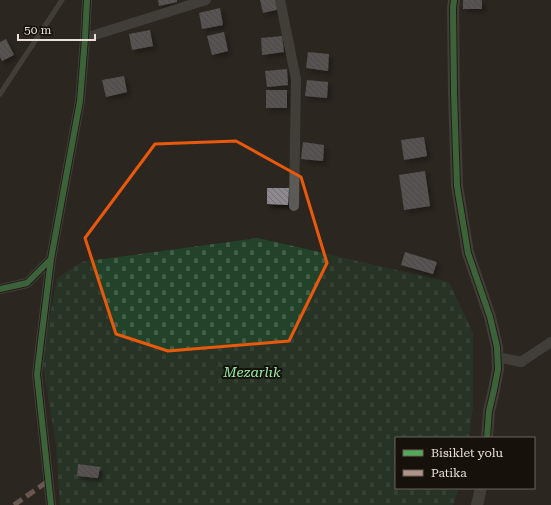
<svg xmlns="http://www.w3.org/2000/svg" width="551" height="505" font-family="'Roboto Serif',serif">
<defs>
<pattern id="cemetery-stones" width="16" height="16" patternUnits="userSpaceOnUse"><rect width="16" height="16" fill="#22432a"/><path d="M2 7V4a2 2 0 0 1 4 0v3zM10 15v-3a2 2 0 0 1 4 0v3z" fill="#425e48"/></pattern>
<pattern id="building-back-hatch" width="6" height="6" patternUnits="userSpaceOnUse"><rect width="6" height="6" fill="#8c898f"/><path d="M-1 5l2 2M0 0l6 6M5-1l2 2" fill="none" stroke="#747074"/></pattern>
<filter id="shadow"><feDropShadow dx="3.5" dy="3.5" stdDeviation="2" flood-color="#0009"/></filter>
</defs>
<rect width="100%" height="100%" fill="#2c2620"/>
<!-- cemetery -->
<path fill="url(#cemetery-stones)" d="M258 238 449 282 473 333V407L469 438H396V488H459L453 505H60L56 446 42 358 57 278 81 262Z"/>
<!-- building -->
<path fill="url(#building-back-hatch)" filter="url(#shadow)" d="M158 0H177V2L159 6Z
M260 0H278L280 9 263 13Z
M463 0H482V9H463Z
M220 8 223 25 202 29 199 13Z
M150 30 153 46 132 50 129 34Z
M224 32 228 51 212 55 207 36Z
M282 36 284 52 262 55 261 38Z
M6 39 14 55 2 61 0 57V42Z
M308 52 329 54 328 71 306 68Z
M287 69 288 85 267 87 265 71Z
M124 76 127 92 106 97 102 80Z
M307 80 328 82 327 98 305 96Z
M266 90H287V108H266Z
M424 137 427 156 404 160 401 140Z
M303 142 324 145 323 161 301 159Z
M425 171 430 206 404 210 399 175Z
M267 188H289L288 205 267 204Z
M405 252 437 262 433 274 401 265Z
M78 464 100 467 98 478 77 476Z"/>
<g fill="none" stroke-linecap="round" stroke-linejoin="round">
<!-- service -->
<path stroke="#5c5a57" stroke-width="5" d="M0 94 62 0"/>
<!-- minor -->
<path stroke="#5c5a57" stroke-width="10" d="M280 0 296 79 294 206
M85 38 206 0
M51 259 37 374 51 505
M0 289 27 283 51 259 80 101 85 38 87 0
M498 357 521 362 551 342"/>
<!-- tertiary -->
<path stroke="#5c5a57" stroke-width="12" d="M454 0 453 8 454 93 457 186 468 253 490 317 497 347 498 369 494 390 489 411 487 438
M477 505 481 488"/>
<!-- quiet -->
<path stroke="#af9288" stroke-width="5" stroke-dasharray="10 5" stroke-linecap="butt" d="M14 505 48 481"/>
<defs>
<path id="cycleway" d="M454 0 453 8 454 93 457 186 468 253 490 317 497 347 498 369 494 390 489 411 487 438
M51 259 37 374 51 505
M0 289 27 283 51 259 80 101 85 38 87 0"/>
</defs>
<!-- cycleway casing -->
<use href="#cycleway" stroke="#16110b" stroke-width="8"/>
<!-- cycleway -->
<use href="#cycleway" stroke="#51ab58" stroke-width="6"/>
</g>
<!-- marked area -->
<path d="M0 0H551V505H0ZM236 141 301 177 327 263 289 341 168 351 116 334 85 238 155 144Z" fill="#2c2620" fill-opacity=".55" fill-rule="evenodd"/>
<path fill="none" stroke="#e8590c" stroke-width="3" stroke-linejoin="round" d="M236 141 301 177 327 263 289 341 168 351 116 334 85 238 155 144Z"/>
<g text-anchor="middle" stroke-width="4" stroke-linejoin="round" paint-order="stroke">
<!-- park labels -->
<g font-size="14" font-style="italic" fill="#95efaa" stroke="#16110b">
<text x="252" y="377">Mezarlık</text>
</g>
</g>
<!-- legend -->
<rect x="395" y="437" width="140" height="52" fill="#16110b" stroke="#6a645d"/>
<rect x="403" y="450" width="20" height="6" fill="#51ab58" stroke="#6a645d"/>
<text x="431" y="457" font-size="12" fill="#e8e0d8">Bisiklet yolu</text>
<rect x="403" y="470" width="20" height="6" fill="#af9288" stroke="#6a645d"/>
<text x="431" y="477" font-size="12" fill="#e8e0d8">Patika</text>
<!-- scale -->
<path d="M18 34v6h77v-6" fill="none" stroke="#e8e0d8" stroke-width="2"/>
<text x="24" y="34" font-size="12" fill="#e8e0d8" stroke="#16110b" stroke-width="3" paint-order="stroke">50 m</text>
</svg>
